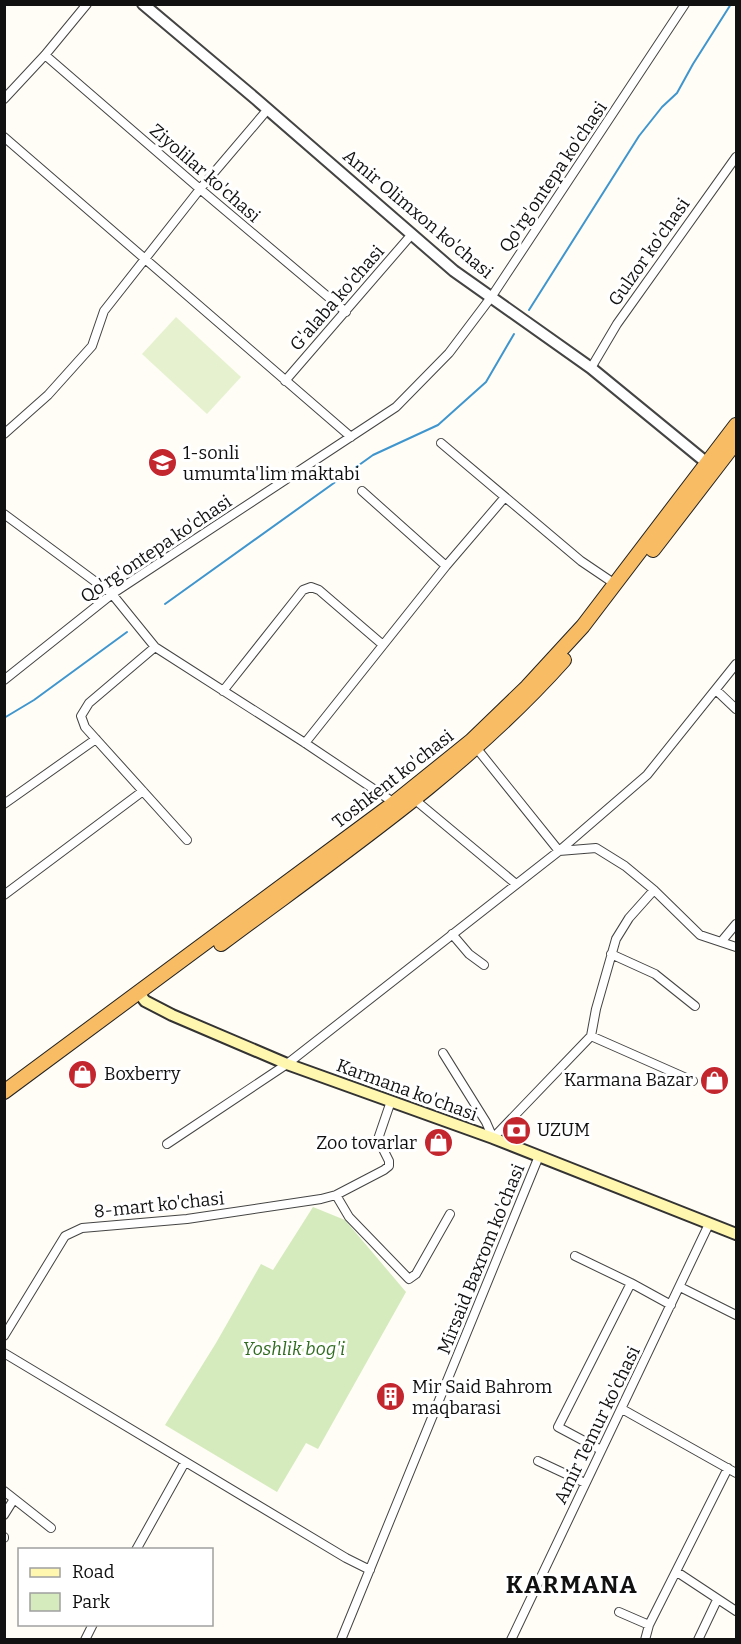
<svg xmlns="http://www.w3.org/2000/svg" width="741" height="1644" font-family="Bitter,serif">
<rect width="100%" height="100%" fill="#fffdf5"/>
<!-- park -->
<path fill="#d5ebbd" d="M313 1207 345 1220 406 1292 318 1449 306 1443 277 1492 165 1425 216 1343 261 1264 273 1270Z"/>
<!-- pitch -->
<path fill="#e6f2cf" d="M176 317 241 377 207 414 142 354Z"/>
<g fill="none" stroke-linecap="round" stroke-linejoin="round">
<!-- stream -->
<path stroke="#3f96cf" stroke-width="2" d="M529 310 639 136 662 107 677 93 693 64 731 4
M165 604 373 455 438 425 486 382 514 334
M4 718 34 700 127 632"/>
<defs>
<path id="minor" d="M45 55 200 189 346 312
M4 99 45 55 87 4
M4 137 351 437
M591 368 617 324 736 157
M285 381 412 234
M4 434 48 395 92 346 104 311 200 189 268 109
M441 443 581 561 615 584
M362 491 446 566
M4 514 112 594 155 647 305 743 396 804
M155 647 89 703 81 716 85 727 187 840
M4 680 112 594 396 407 449 353 492 296 685 4
M716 690 736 709
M223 691 303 590 311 587 319 590 383 645
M305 743 446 566 505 497
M474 745 559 851
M414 799 516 884
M4 804 96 739
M559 851 596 848 625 866 654 890 700 935 736 947
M4 895 143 791
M452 934 469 954 484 965
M721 942 736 924
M611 954 655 974 695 1006
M591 1036 693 1081
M443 1053 486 1122 493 1138 591 1036 596 1009 616 939 629 918 654 890
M167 1144 287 1064 559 851 647 775 736 664
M336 1195 349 1217 409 1279 416 1274 450 1214
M575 1256 631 1283 671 1305
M680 1287 736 1315
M4 1336 65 1236 82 1228 187 1219 321 1199 336 1195 384 1170 389 1166V1161L378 1139 391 1101
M4 1353 346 1558 370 1570
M622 1409 736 1473
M601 1450 558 1427 631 1283
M538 1461 585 1483
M4 1491 51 1528
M4 1515 14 1499
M4 1537V1538
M136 1550 185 1462
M677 1572 736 1611
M619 1612 649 1625
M85 1640 93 1624
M341 1640 539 1156
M511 1640 709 1224
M645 1640 649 1625 728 1468
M698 1640 717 1600"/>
<path id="tertiary" d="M143 4 257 100 454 271 591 368 707 463"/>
<path id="secondary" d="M139 993 145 1001 172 1015 287 1064 493 1138 736 1234"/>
<path id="trunk" d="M653 550 736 442
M221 944C340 855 464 772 564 660
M4 1092 394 803 471 741 527 687 583 626 736 425"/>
</defs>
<!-- minor casing -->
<use href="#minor" stroke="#444" stroke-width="10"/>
<!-- tertiary casing -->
<use href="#tertiary" stroke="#444" stroke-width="14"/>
<!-- secondary casing -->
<use href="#secondary" stroke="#333" stroke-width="14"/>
<!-- trunk casing -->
<use href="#trunk" stroke="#222" stroke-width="16"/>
<!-- minor -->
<use href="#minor" stroke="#fff" stroke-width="8"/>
<!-- tertiary -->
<use href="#tertiary" stroke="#fff" stroke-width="10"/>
<!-- secondary -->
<use href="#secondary" stroke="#fff6b0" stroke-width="10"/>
<!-- trunk -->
<use href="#trunk" stroke="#f7bc64" stroke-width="14"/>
</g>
<!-- icons -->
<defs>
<symbol id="school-disc" viewBox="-11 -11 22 22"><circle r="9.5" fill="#c4262e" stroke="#fff"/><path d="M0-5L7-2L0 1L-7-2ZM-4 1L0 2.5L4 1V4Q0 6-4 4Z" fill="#fff"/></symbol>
<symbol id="shop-disc" viewBox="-11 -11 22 22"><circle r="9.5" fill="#c4262e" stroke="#fff"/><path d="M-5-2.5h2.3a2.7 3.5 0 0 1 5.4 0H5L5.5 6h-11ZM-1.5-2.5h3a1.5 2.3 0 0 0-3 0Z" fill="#fff"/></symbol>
<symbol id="bank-disc" viewBox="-11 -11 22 22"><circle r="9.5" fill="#c4262e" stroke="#fff"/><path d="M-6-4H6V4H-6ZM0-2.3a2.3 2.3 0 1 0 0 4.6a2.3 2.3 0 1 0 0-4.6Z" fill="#fff"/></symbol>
<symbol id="building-disc" viewBox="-11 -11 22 22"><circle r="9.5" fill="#c4262e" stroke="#fff"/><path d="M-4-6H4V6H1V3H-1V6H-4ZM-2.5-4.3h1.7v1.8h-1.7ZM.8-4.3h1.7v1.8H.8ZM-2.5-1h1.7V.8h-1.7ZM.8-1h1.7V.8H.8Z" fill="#fff"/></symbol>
</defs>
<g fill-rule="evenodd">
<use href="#school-disc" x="146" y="446" width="33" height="33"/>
<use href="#shop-disc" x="66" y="1058" width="33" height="33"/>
<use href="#shop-disc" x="698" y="1064" width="33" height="33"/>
<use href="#bank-disc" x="500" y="1114" width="33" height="33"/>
<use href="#shop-disc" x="422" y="1126" width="33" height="33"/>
<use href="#building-disc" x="374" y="1380" width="33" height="33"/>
</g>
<g text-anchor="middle" stroke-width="6" stroke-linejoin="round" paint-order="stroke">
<!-- street labels -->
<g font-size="18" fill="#111" stroke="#fff">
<text transform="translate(205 173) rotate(41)" y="6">Ziyolilar ko'chasi</text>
<text transform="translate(553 177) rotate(-56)" y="6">Qo'rg'ontepa ko'chasi</text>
<text transform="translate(418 214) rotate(40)" y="6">Amir Olimxon ko'chasi</text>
<text transform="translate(649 252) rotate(-55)" y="6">Gulzor ko'chasi</text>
<text transform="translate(337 298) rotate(-49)" y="6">G'alaba ko'chasi</text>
<text transform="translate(156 549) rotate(-34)" y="6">Qo'rg'ontepa ko'chasi</text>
<text transform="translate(393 779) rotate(-38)" y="6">Toshkent ko'chasi</text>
<text transform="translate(407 1090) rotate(20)" y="6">Karmana ko'chasi</text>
<text transform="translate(159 1205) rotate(-6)" y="6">8-mart ko'chasi</text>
<text transform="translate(481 1259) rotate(-68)" y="6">Mirsaid Baxrom ko'chasi</text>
<text transform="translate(597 1425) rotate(-64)" y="6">Amir Temur ko'chasi</text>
</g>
<!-- poi labels -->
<g font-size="18" fill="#111" stroke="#fff" text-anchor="start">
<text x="183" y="459">1-sonli<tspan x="183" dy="21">umumta'lim maktabi</tspan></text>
<text x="104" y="1080">Boxberry</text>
<text x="693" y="1086" text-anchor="end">Karmana Bazar</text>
<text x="537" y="1136">UZUM</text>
<text x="417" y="1149" text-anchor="end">Zoo tovarlar</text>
<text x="412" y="1393">Mir Said Bahrom<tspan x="412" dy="21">maqbarasi</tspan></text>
</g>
<!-- park labels -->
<g font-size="18" font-style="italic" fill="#2f6b1f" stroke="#fff">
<text x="294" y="1355">Yoshlik bog'i</text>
</g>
<!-- district labels -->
<g font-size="24" font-weight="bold" letter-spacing="1.5" fill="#111" stroke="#fff">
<text x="572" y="1593">KARMANA</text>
</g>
</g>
<!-- border -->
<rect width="741" height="1644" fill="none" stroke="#111111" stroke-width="12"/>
<!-- legend -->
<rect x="18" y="1548" width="195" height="78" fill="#ffffff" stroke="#a0a0a0" stroke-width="1.5"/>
<rect x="30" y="1568" width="30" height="9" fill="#fff6b0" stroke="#a0a0a0" stroke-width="1.5"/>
<text x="72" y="1578" font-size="18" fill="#111111">Road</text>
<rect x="30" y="1593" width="30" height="18" fill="#d5ebbd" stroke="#a0a0a0" stroke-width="1.5"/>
<text x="72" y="1608" font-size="18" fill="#111111">Park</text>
</svg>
